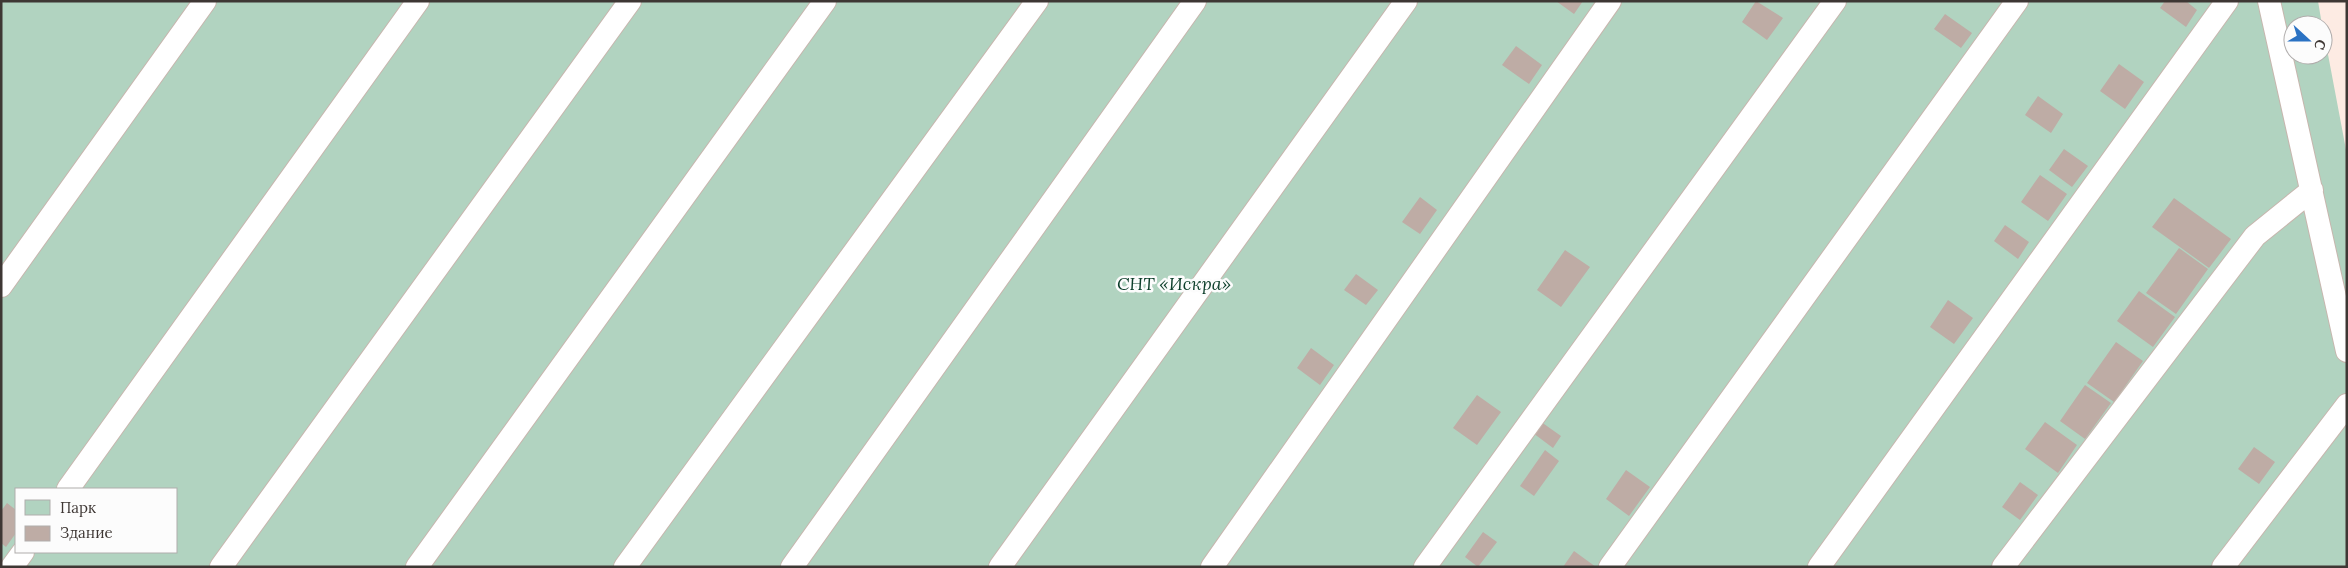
<svg xmlns="http://www.w3.org/2000/svg" width="2348" height="568" font-family="Lora,serif">
<rect width="100%" height="100%" fill="#fdebe3"/>
<!-- green -->
<path fill="#b1d3c0" fill-rule="evenodd" d="M1 1H2318L2322 25H2293V55H2323V28L2347 155V567H1ZM16 489H176V552H16Z"/>
<!-- building -->
<path fill="#beaca5" d="M1556 1H1583L1574 14Z
M1756 1 1783 18 1767 40 1742 22Z
M2165 1H2186L2197 10 2186 27 2160 8Z
M1945 14 1972 33 1961 48 1934 29Z
M1516 46 1542 65 1529 84 1502 65Z
M2119 64 2144 82 2125 109 2100 91Z
M2038 96 2063 114 2051 133 2025 115Z
M2064 149 2088 166 2072 187 2049 170Z
M2040 175 2067 194 2048 221 2021 202Z
M1420 197 1437 210 1420 234 1402 222Z
M2174 198 2231 239 2209 268 2152 227Z
M2005 225 2029 242 2018 259 1994 241Z
M2179 248 2208 269 2176 314 2146 293Z
M1565 250 1590 267 1561 307 1537 290Z
M1356 274 1378 290 1366 305 1344 290Z
M2139 291 2175 317 2153 347 2117 321Z
M1948 300 1973 318 1954 344 1930 327Z
M2116 342 2143 361 2114 402 2087 383Z
M1311 348 1334 365 1320 385 1297 368Z
M2085 385 2111 403 2085 439 2060 421Z
M1477 395 1501 412 1477 445 1453 428Z
M1537 419 1561 436 1553 448 1529 430Z
M2045 422 2077 445 2058 473 2025 449Z
M2254 447 2275 462 2259 484 2238 469Z
M1545 450 1559 461 1534 496 1520 486Z
M1626 470 1650 487 1629 516 1606 499Z
M2020 482 2038 495 2020 520 2002 507Z
M7 503 16 510V533L6 547 1 543V511Z
M1483 532 1497 542 1478 567 1465 557Z
M1574 551 1596 567H1563Z"/>
<g fill="none" stroke-linecap="round" stroke-linejoin="round">
<defs>
<path id="lane" d="M2269 1 2347 351
M1 286 205 1
M68 489 418 1
M12 567 23 552
M221 567 630 1
M417 567 825 1
M625 567 1037 1
M792 567 1195 1
M1000 567 1406 1
M1212 567 1610 1
M1425 567 1835 1
M1610 567 2017 1
M1819 567 2227 1
M2003 567 2255 236 2312 190
M2223 567 2347 405"/>
</defs>
<!-- lane casing -->
<use href="#lane" stroke="#c7b6ae" stroke-width="24"/>
<!-- lane -->
<use href="#lane" stroke="#fff" stroke-width="22"/>
</g>
<g text-anchor="middle" stroke-width="5" stroke-linejoin="round" paint-order="stroke">
<!-- park labels -->
<g font-size="18" font-style="italic" fill="#0c3e2a" stroke="#fcfcfc">
<text x="1174" y="290">СНТ «Искра»</text>
</g>
</g>
<!-- border -->
<rect width="2348" height="568" fill="none" stroke="#3e3734" stroke-width="5"/>
<!-- legend -->
<rect x="15" y="488" width="162" height="65" fill="#fcfcfc" stroke="#b0adac"/>
<rect x="25" y="500" width="25" height="15" fill="#b1d3c0" stroke="#b0adac"/>
<text x="60" y="513" font-size="15" fill="#3e3734">Парк</text>
<rect x="25" y="526" width="25" height="15" fill="#beaca5" stroke="#b0adac"/>
<text x="60" y="538" font-size="15" fill="#3e3734">Здание</text>
<!-- north arrow -->
<g transform="translate(2308 40) rotate(111)"><circle r="24" fill="#fcfcfc" stroke="#b0adac"/>
<path d="M0-4L9 19L0 12L-9 19Z" fill="#2b72c3"/>
<text y="-8" font-size="14" font-weight="bold" text-anchor="middle" fill="#3e3734">С</text>
</g>
</svg>
